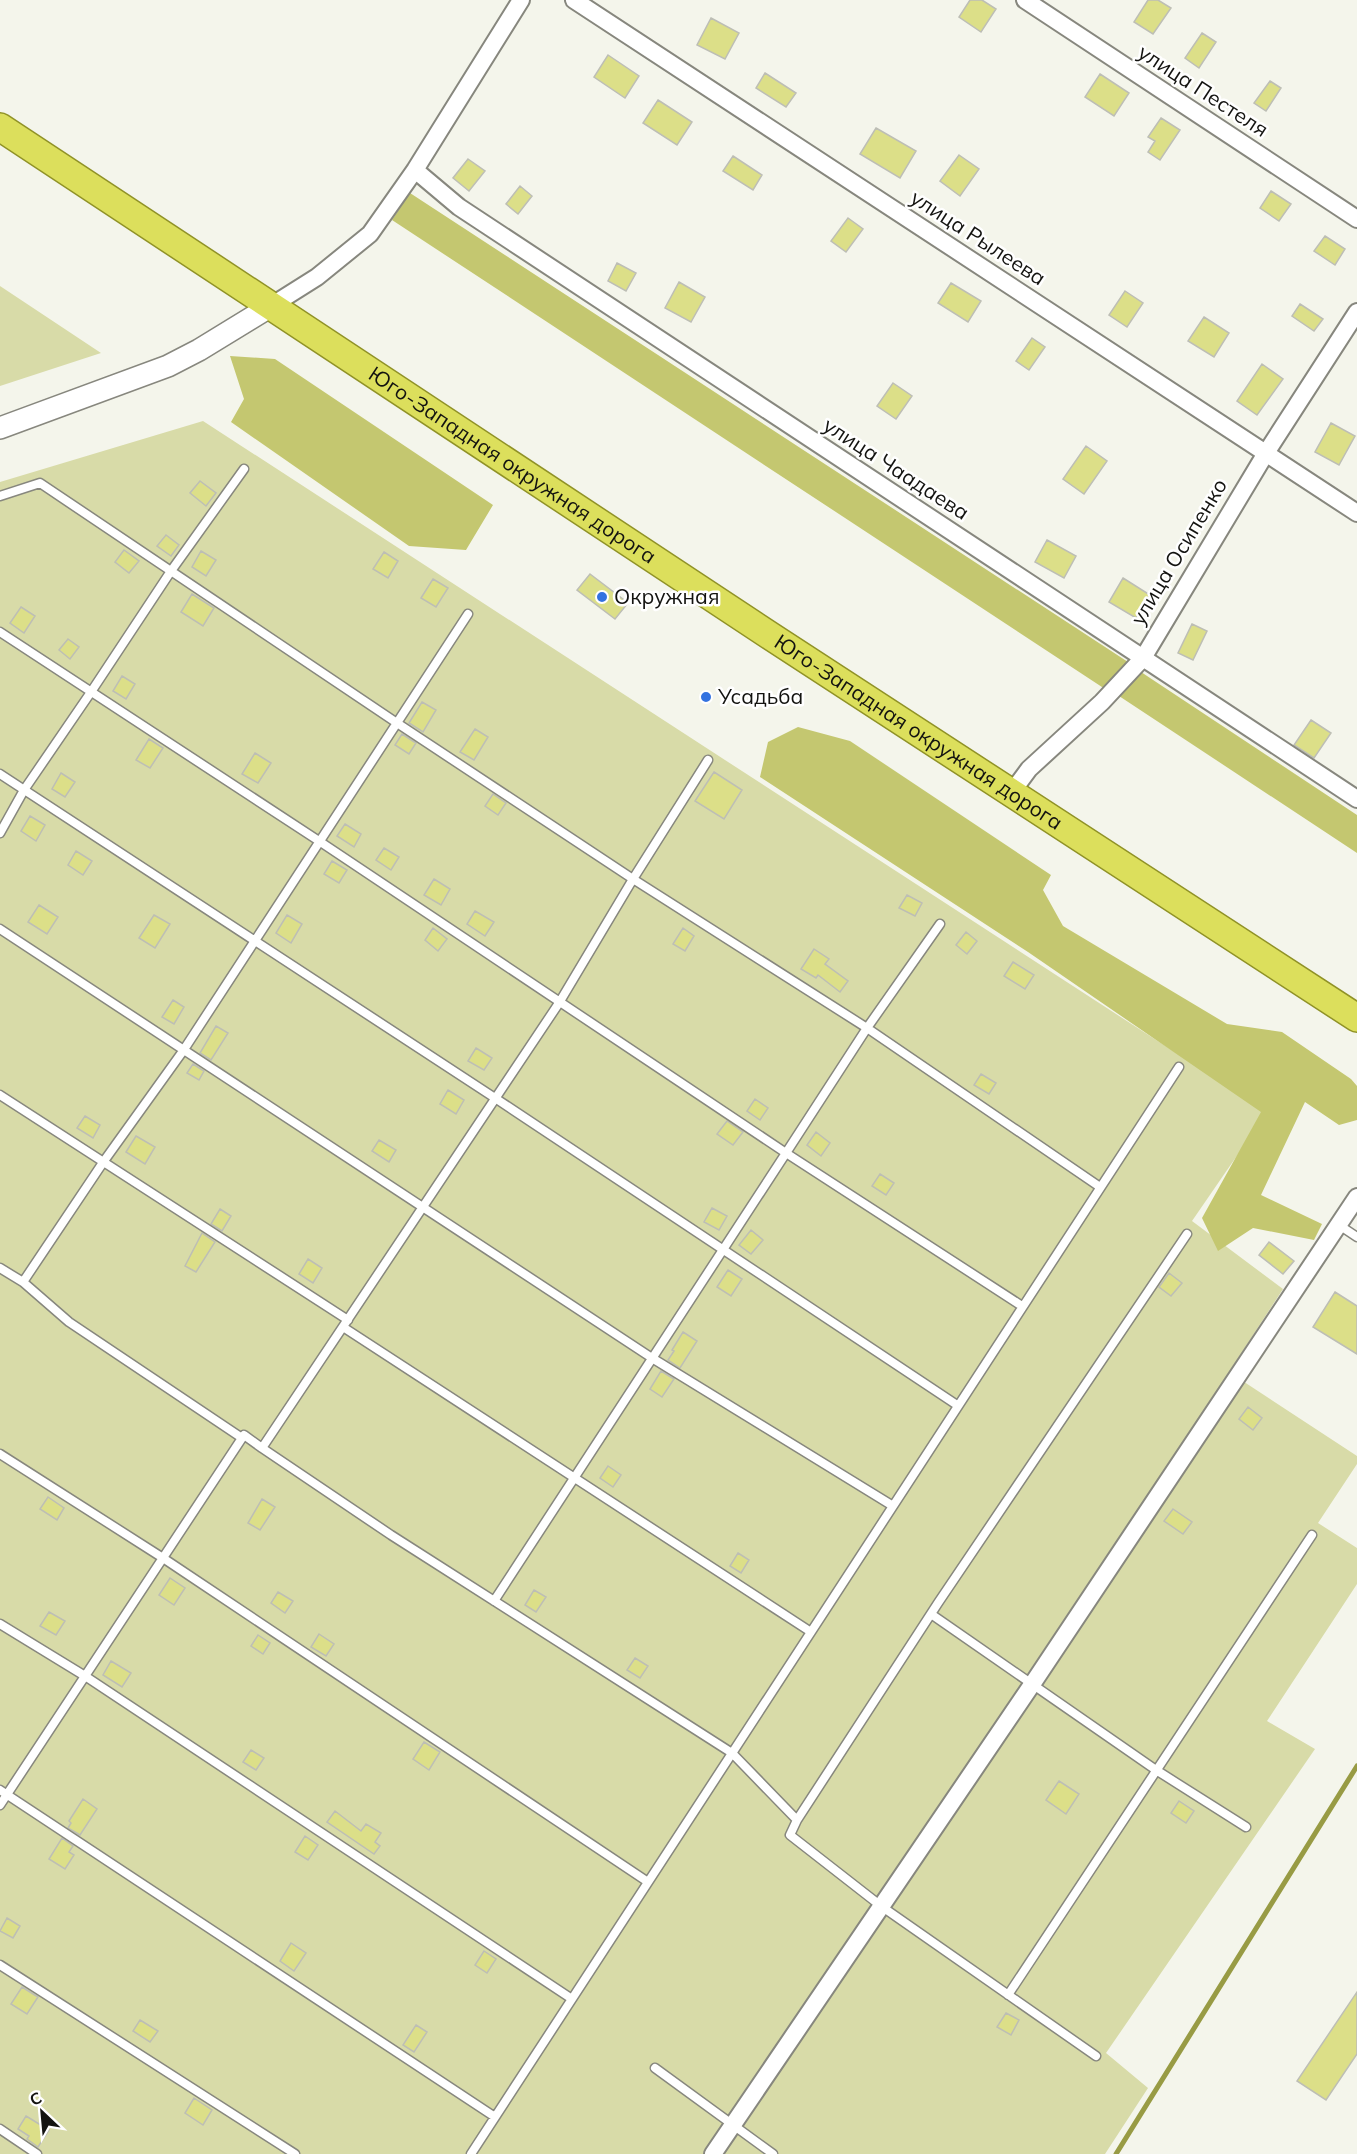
<svg xmlns="http://www.w3.org/2000/svg" width="1357" height="2154" font-family="Mulish,sans-serif">
<rect width="100%" height="100%" fill="#f4f5eb"/>
<!-- green -->
<path fill="#d8dba8" d="M0 286 101 353 0 386Z
M203 421 1267 1112 1192 1221 1283 1289 1229 1372 1357 1456V1464L1318 1523 1357 1548V1584L1267 1721 1315 1749 1106 2053 1148 2088 1105 2154H0V482Z"/>
<!-- forest -->
<path fill="#c4c770" d="M410 193 1128 662 1105 689 392 220Z
M230 356 275 359 493 505 466 550 409 546 231 422 244 399Z
M1141 672 1357 815V853L1119 696Z
M798 727 850 741 1051 875 1043 890 1063 926 1227 1024 1282 1032 1351 1079 1357 1086V1120L1339 1125 1305 1102 1261 1195 1322 1224 1314 1240 1253 1228 1218 1251 1202 1218 1261 1112 1028 952 760 777 768 742Z"/>
<g fill="none" stroke-linecap="round" stroke-linejoin="round">
<!-- stream -->
<path stroke="#989b44" stroke-width="5" d="M1116 2154 1357 1766"/>
</g>
<!-- building -->
<path fill="#dcdf88" stroke="#bdbeb5" stroke-width="1.5" d="M970 0H982L996 9 981 32 959 17Z
M1148 0H1158L1171 8 1153 34 1134 22Z
M711 18 739 33 725 59 697 45Z
M1202 33 1216 42 1199 68 1185 58Z
M608 55 639 76 625 98 594 77Z
M765 73 796 93 786 107 756 88Z
M1100 74 1129 93 1114 116 1085 97Z
M1270 81 1281 88 1266 111 1254 103Z
M658 100 692 122 677 145 643 123Z
M1161 118 1180 130 1160 160 1148 152 1155 141 1148 137Z
M876 128 916 151 900 178 860 154Z
M959 155 979 169 960 196 940 181Z
M733 156 762 175 753 190 723 171Z
M468 159 485 171 469 191 453 178Z
M520 186 532 196 518 214 506 204Z
M1271 191 1291 204 1279 221 1260 208Z
M848 218 863 229 846 252 831 241Z
M1325 236 1345 249 1335 265 1314 251Z
M617 263 636 273 626 291 608 281Z
M679 282 705 297 691 322 665 308Z
M951 283 981 301 968 322 938 303Z
M1125 291 1143 303 1127 327 1109 315Z
M1300 304 1323 319 1314 331 1292 316Z
M1204 317 1229 333 1214 357 1188 341Z
M1032 338 1045 347 1029 370 1016 361Z
M1262 364 1283 379 1257 415 1237 401Z
M893 383 912 396 896 419 877 406Z
M1331 423 1355 436 1339 465 1315 452Z
M1086 446 1107 461 1084 494 1063 479Z
M200 481 216 493 206 506 190 493Z
M166 535 179 545 171 556 157 546Z
M1047 540 1076 556 1064 578 1035 562Z
M124 550 139 561 129 573 115 562Z
M201 551 216 560 206 576 192 567Z
M384 552 398 561 388 578 373 569Z
M590 574 628 603 615 619 577 590Z
M1123 578 1150 595 1136 618 1109 602Z
M433 579 448 588 436 607 421 598Z
M192 594 214 608 203 626 181 612Z
M21 607 35 616 24 633 10 623Z
M1192 624 1207 631 1193 660 1178 653Z
M68 639 79 647 70 659 59 650Z
M122 676 135 684 126 699 113 691Z
M422 702 436 710 423 732 409 723Z
M1311 720 1331 733 1314 758 1294 745Z
M475 729 488 737 474 760 460 752Z
M402 734 416 743 409 754 395 745Z
M149 739 163 748 150 768 136 760Z
M255 753 271 763 258 783 242 774Z
M714 772 742 790 724 819 695 801Z
M61 773 75 782 65 797 52 789Z
M493 794 506 803 498 815 485 806Z
M30 816 45 825 36 841 21 831Z
M345 824 361 834 354 847 337 836Z
M384 848 399 857 391 870 376 860Z
M76 851 92 861 83 875 68 865Z
M332 861 347 870 339 883 324 874Z
M434 879 450 889 441 905 424 895Z
M907 895 922 903 915 916 899 908Z
M39 905 58 917 47 934 28 922Z
M475 911 494 922 485 936 467 924Z
M154 915 170 924 155 948 139 938Z
M287 915 302 924 291 943 276 933Z
M433 928 447 939 438 951 425 940Z
M683 928 694 936 685 951 673 944Z
M966 932 977 941 967 954 956 945Z
M814 949 829 959 825 964 848 981 840 992 818 975 816 978 801 969Z
M1013 962 1034 975 1025 989 1004 976Z
M173 1000 184 1007 174 1024 162 1017Z
M216 1026 228 1033 211 1060 200 1053Z
M476 1048 492 1058 484 1070 468 1061Z
M193 1064 204 1071 199 1080 187 1073Z
M981 1074 996 1083 989 1094 974 1085Z
M448 1090 464 1100 456 1114 440 1104Z
M755 1099 768 1108 760 1120 747 1111Z
M85 1116 100 1125 93 1138 77 1128Z
M727 1121 743 1132 733 1145 717 1134Z
M816 1132 830 1143 821 1156 807 1145Z
M136 1136 155 1147 145 1164 126 1152Z
M379 1140 396 1150 389 1162 372 1151Z
M880 1174 894 1183 886 1195 872 1186Z
M712 1208 727 1216 719 1230 704 1222Z
M220 1209 231 1216 222 1231 211 1224Z
M751 1230 763 1240 751 1254 739 1245Z
M202 1233 215 1242 196 1272 185 1266Z
M1269 1242 1294 1261 1283 1274 1259 1255Z
M308 1259 322 1268 313 1283 299 1274Z
M728 1270 742 1279 731 1296 717 1287Z
M1169 1273 1182 1283 1171 1296 1159 1287Z
M1335 1292 1357 1306V1354L1313 1327Z
M683 1332 697 1341 680 1368 668 1360 674 1351 672 1350Z
M661 1371 674 1379 662 1397 650 1389Z
M1248 1407 1262 1418 1253 1430 1239 1419Z
M608 1466 621 1475 613 1487 600 1478Z
M48 1497 64 1508 57 1520 40 1509Z
M262 1499 275 1507 260 1530 248 1523Z
M1173 1509 1192 1522 1183 1534 1164 1521Z
M738 1553 749 1560 741 1573 730 1566Z
M170 1578 185 1588 174 1605 159 1595Z
M534 1590 546 1597 536 1612 525 1605Z
M278 1592 293 1601 285 1613 271 1603Z
M49 1612 65 1621 56 1635 40 1626Z
M319 1634 334 1644 326 1656 311 1647Z
M258 1635 270 1643 263 1654 251 1646Z
M635 1658 648 1666 640 1678 627 1670Z
M111 1661 131 1673 122 1687 103 1675Z
M424 1742 440 1752 429 1770 413 1759Z
M251 1750 264 1758 256 1770 243 1762Z
M1059 1781 1079 1794 1066 1814 1046 1800Z
M83 1799 97 1809 80 1835 68 1828 71 1823 69 1821Z
M1179 1801 1194 1811 1186 1823 1171 1813Z
M335 1811 361 1831 366 1824 381 1833 375 1842 380 1846 374 1854 327 1822Z
M305 1836 318 1845 308 1860 295 1852Z
M62 1838 73 1846 69 1852 74 1855 65 1869 49 1859Z
M7 1918 20 1926 13 1938 0 1931Z
M291 1943 306 1953 294 1971 280 1961Z
M484 1951 496 1959 487 1973 475 1965Z
M22 1987 38 1997 27 2014 11 2004Z
M1357 1992V2054L1326 2100 1297 2081Z
M1006 2013 1019 2020 1011 2035 997 2027Z
M140 2020 158 2031 150 2042 133 2031Z
M416 2025 427 2032 414 2052 403 2045Z
M194 2098 212 2110 203 2125 185 2113Z
M26 2116 49 2130 38 2147 27 2139 29 2136 18 2129Z"/>
<g fill="none" stroke-linecap="round" stroke-linejoin="round">
<defs>
<path id="service" d="M0 496 40 483 397 723 633 879 867 1028 1100 1187
M0 632 319 841 786 1153 867 1028 940 924
M0 774 495 1098 957 1405
M0 833 24 790 91 692 171 571 244 469
M0 929 652 1358 893 1506
M0 1095 348 1320
M1339 1225 1357 1237
M0 1268 23 1282 69 1322 242 1438
M23 1282 104 1161 183 1051 468 614
M343 1327 811 1632
M262 1448 391 1535 732 1753 797 1820 790 1835 881 1906 1096 2056
M0 1454 163 1558 648 1882
M494 1601 786 1153 1022 1306
M931 1614 1156 1770 1246 1827
M0 1624 85 1676 572 1999
M0 1790 495 2117
M0 1805 244 1435 262 1448 559 1003 633 879 708 760
M797 1820 938 1603 1187 1234
M0 1965 295 2154
M1008 1995 1312 1535
M655 2068 773 2154
M0 2129 37 2154
M471 2154 1179 1067"/>
<path id="minor" d="M574 0 1357 513
M1025 0 1357 219
M415 170 459 207 1357 799
M271 306 317 277 370 234 415 170 521 0
M1012 792 1029 769 1102 702 1143 658 1266 453 1357 312
M713 2154 1033 1683 1357 1197"/>
<path id="tertiary" d="M0 428 168 366 199 350 271 306"/>
<g id="trunk">
<path id="s1" d="M0 127 772 637 1357 1018"/>
</g>
</defs>
<!-- service casing -->
<use href="#service" stroke="#87877e" stroke-width="11"/>
<!-- minor casing -->
<use href="#minor" stroke="#87877e" stroke-width="20"/>
<!-- tertiary casing -->
<use href="#tertiary" stroke="#87877e" stroke-width="24"/>
<!-- trunk casing -->
<use href="#trunk" stroke="#909227" stroke-width="30"/>
<!-- service -->
<use href="#service" stroke="#fff" stroke-width="8"/>
<!-- minor -->
<use href="#minor" stroke="#fff" stroke-width="16"/>
<!-- tertiary -->
<use href="#tertiary" stroke="#fff" stroke-width="21"/>
<!-- trunk -->
<use href="#trunk" stroke="#dcdf5c" stroke-width="27"/>
</g>
<!-- markers -->
<g fill="#3372e0" stroke="#fff" stroke-width="2">
<circle cx="602" cy="597" r="6"/>
<circle cx="706" cy="697" r="6"/>
</g>
<g text-anchor="middle" stroke-width="5" stroke-linejoin="round" paint-order="stroke">
<!-- street labels -->
<g font-size="21" fill="#131310" stroke="#fff">
<text transform="translate(1203 91) rotate(33)" y="7">улица Пестеля</text>
<text transform="translate(978 238) rotate(33)" y="7">улица Рылеева</text>
<text dy="7" stroke="none"><textPath href="#s1" startOffset="614">Юго-Западная окружная дорога</textPath></text>
<text transform="translate(896 469) rotate(33)" y="7">улица Чаадаева</text>
<text transform="translate(1179 552) rotate(-59)" y="7">улица Осипенко</text>
<text dy="7" stroke="none"><textPath href="#s1" startOffset="1100">Юго-Западная окружная дорога</textPath></text>
</g>
<!-- poi labels -->
<g font-size="21" fill="#131310" stroke="#fff" text-anchor="start">
<text x="614" y="604">Окружная</text>
<text x="718" y="704">Усадьба</text>
</g>
</g>
<!-- north arrow -->
<g transform="translate(42 2112) rotate(334)" stroke="#ffffff" stroke-width="4.5" paint-order="stroke">
<path d="M0-4.5L10 22L0 15L-10 22Z" fill="#131310"/>
<text y="-9" font-size="16" font-weight="bold" text-anchor="middle" fill="#131310">С</text>
</g>
</svg>
